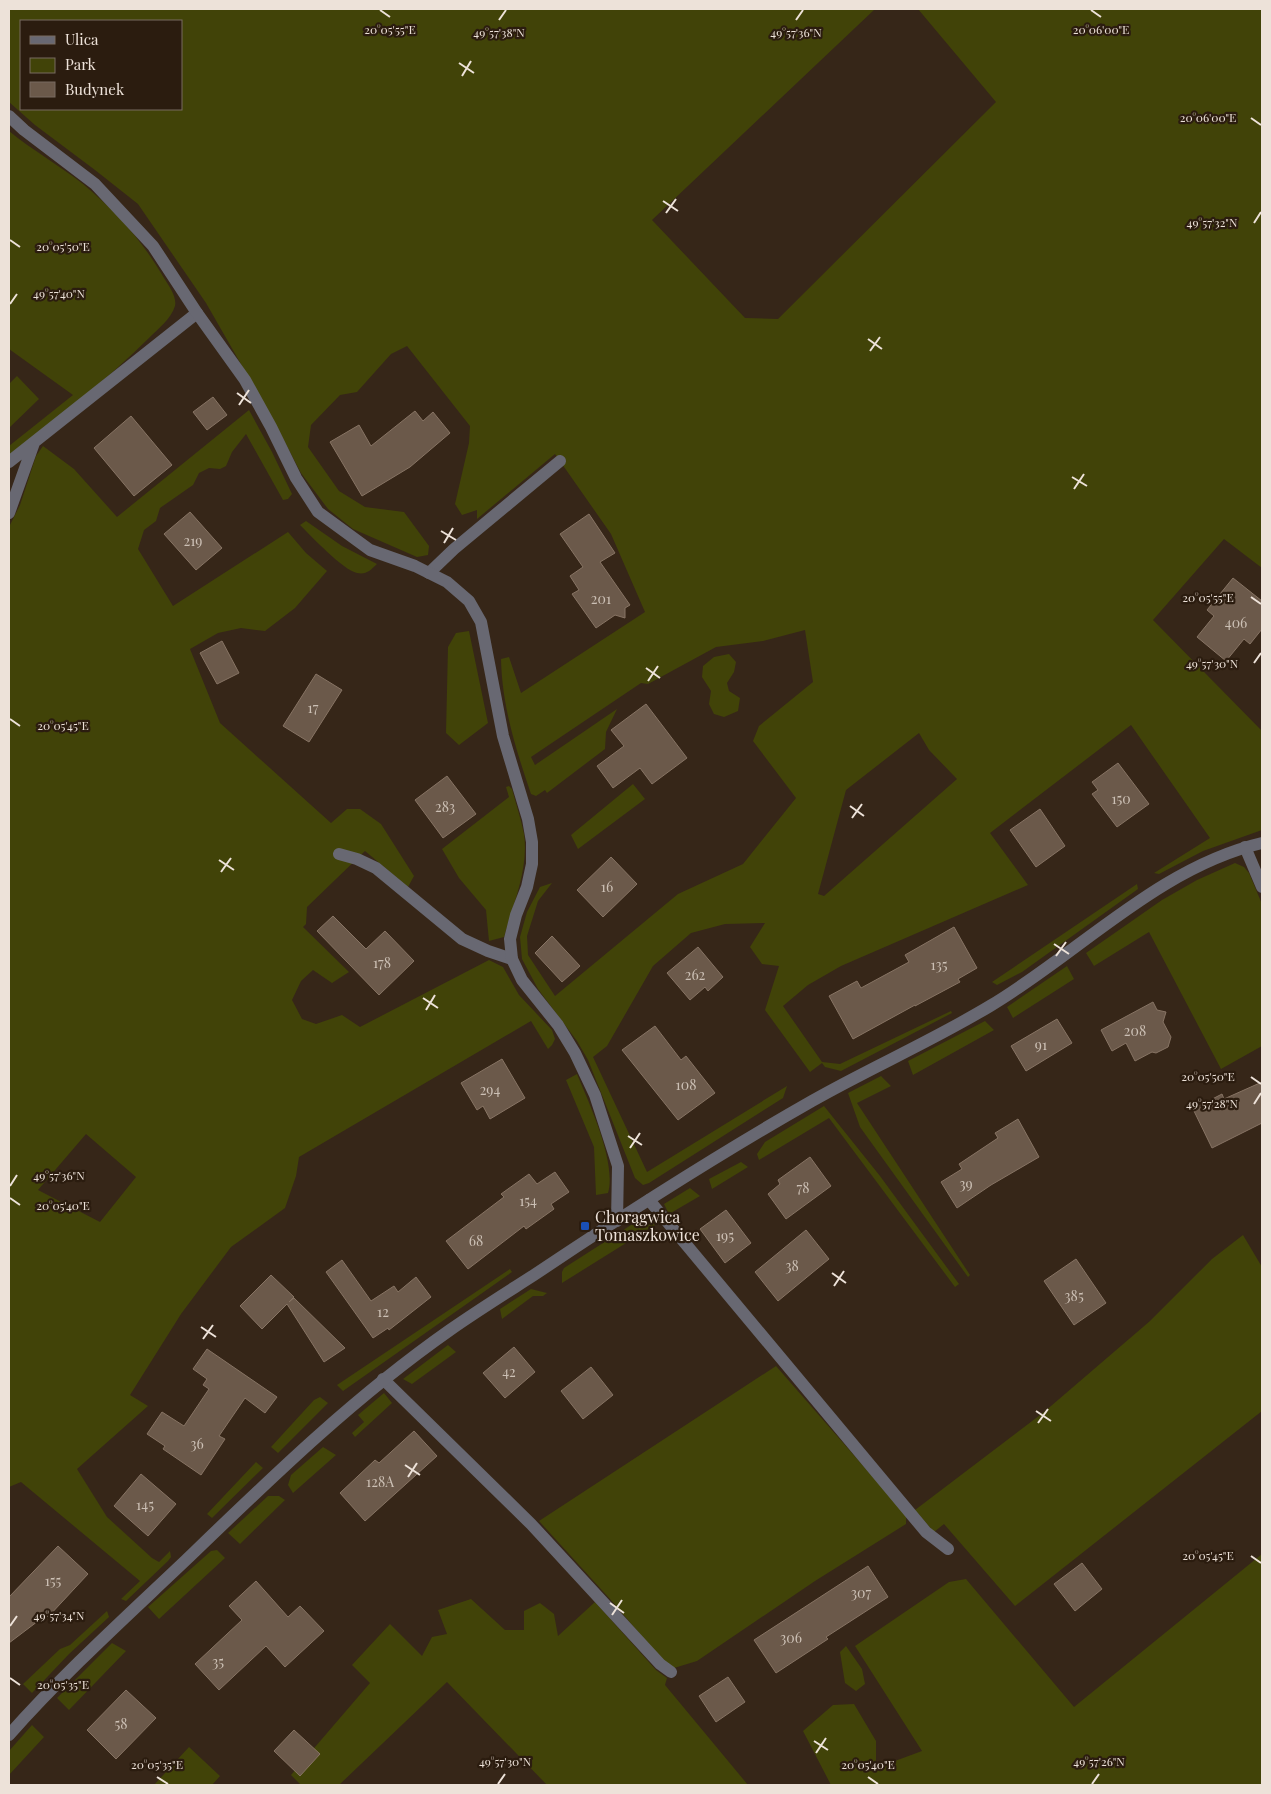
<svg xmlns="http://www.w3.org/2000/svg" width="1271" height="1794" font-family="'Playfair Display',serif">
<rect width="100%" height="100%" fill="#362618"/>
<!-- green -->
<path fill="#414308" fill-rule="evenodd" d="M9 9H875L652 220 745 318 778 319 996 102 918 9H1262V568L1224 539 1153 620 1262 731V830L1203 851 1159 874 1154 873 1210 838 1131 725 990 833 1028 885 841 966 808 985 783 1006 822 1062 840 1064 951 1011 952 1013 841 1071 825 1067 822 1063 810 1072 765 1010 779 966 762 964 750 947 765 923 725 924 691 933 653 966 607 1046 593 1057 647 1172 787 1086 783 1098 649 1183 643 1185 635 1178 588 1060 577 1041 538 989 522 959 520 937 527 912 540 887 552 883 538 901 527 936 528 955 555 996 678 894 743 864 796 798 753 741 759 726 813 682 805 630 763 641 716 647 648 684 641 683 531 757 535 765 617 709 606 732 605 749 547 793 545 790 536 796 531 794C516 750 502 706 501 659L509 657 521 693 645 612 611 534 555 454 477 519V510L462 515 455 504 469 443 470 426 407 346 391 354 357 392 340 395 311 425 308 447 339 491 365 507 404 512 429 546 428 555 417 557 353 529 328 509 301 473 276 425 206 303 138 204 95 170 35 125 9 102ZM21 21H181V109H21ZM919 733 929 750 957 779 824 896 818 894 846 790Z
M9 131C32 150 59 165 83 184 115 210 144 243 164 278 169 286 177 297 175 306 171 319 158 329 149 338 106 381 57 418 9 455V446L73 395 9 349Z
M17 376 39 399 9 428V384Z
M249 410 272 452 292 494 288 499 283 500 246 434 232 452 226 466 220 469 209 468 199 473 193 485 160 508 156 521 144 530 138 549 173 606 288 532 306 553 327 571 295 608 265 631 241 628 218 633 190 649 220 723 331 823 347 809H360L381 824 414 876 408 887 365 851 307 907 306 924 303 927 349 972 332 983 313 970 301 981 292 1000 302 1019 316 1024 342 1015 360 1027 489 960 503 967 519 995 552 1030 555 1039 552 1045 548 1049 531 1021 299 1157 296 1176 285 1208 231 1247 181 1314 130 1395 148 1406 77 1469 107 1517 152 1558 159 1562 170 1551 171 1557 168 1561 126 1601 121 1599 140 1581 21 1482 9 1487V527L20 505 36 456 43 446 74 469 117 517ZM86 1134 136 1177 100 1222 38 1190Z
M306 521 342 546 377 564C371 570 366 575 357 573 343 570 311 536 300 525Z
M469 631 488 723 459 745 446 733 448 647 456 633Z
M729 654 736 662 734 672 727 683 729 691 740 698 738 711 724 717 714 714 709 704 711 691 702 677 703 666 714 657Z
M633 784 645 799 578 849 571 835Z
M509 786 512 789C516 804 521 819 524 834 529 869 513 904 504 937L489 941 486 910 459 878 442 849 509 797 506 787Z
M1235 863 1244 867 1249 873 1262 904V1046L1221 1069 1149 932 1094 966 1086 953 1162 900 1197 880Z
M1137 884 1138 889 1022 972 997 985 992 982Z
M1067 966 1074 979 1013 1018 1007 1007Z
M985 1021 994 1030 913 1075 908 1061Z
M577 1074C589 1103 617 1163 608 1193L596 1195 594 1147 566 1080Z
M881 1076 891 1086 857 1103 970 1275 968 1277 860 1127 848 1093Z
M824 1106 880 1176 959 1284 955 1287 829 1118 759 1160 757 1154 765 1142Z
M741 1162 748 1167 712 1189 709 1179Z
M690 1188 700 1196 669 1214 664 1204Z
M642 1218 650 1219 655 1225 562 1283V1272L564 1268Z
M1243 1235 1262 1267V1411L1015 1606 944 1524 934 1532 915 1510 1044 1412 1150 1321 1212 1259Z
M510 1269 512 1272 343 1391 337 1385Z
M531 1289 547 1293 543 1296H533L502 1319 500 1309Z
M448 1345 456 1352 412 1384 403 1379Z
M776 1366 906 1515V1524L815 1581 697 1661 674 1668 663 1661 610 1599 539 1521Z
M384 1393 392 1403 355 1437 352 1433 364 1422 358 1415Z
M320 1397 328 1403 278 1453 271 1447 314 1400Z
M323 1447 336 1455 293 1493 288 1485 291 1475Z
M256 1462 263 1468 212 1518 207 1514Z
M268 1496H279L285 1500 240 1544 228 1533Z
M217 1550 225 1558 159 1619 148 1607 211 1551Z
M1262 1554V1785H831L803 1731 833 1705 854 1704 876 1741V1768L922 1751 855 1646 949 1582 966 1579 1074 1707Z
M471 1599 505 1630H524V1611L540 1603 554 1614 558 1636 595 1602 656 1670 667 1678 665 1685 748 1785H547L447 1682 339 1785H301L291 1775 370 1683 352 1665 390 1624 422 1656 432 1637 447 1634 438 1610Z
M107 1611 109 1617 69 1654 32 1693 23 1684 60 1649 70 1645Z
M112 1643 126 1651 69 1710 57 1698Z
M846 1646 862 1669 865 1684 856 1691 845 1683 840 1652Z
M32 1725 44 1737 9 1775V1751Z
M189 1747 220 1776 212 1785H154Z"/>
<!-- building -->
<path fill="#6b594a" stroke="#877464" d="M213 397 227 415 207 430 193 412Z
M415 411 423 421 433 412 450 433 410 467 362 496 330 442 359 425 371 446Z
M131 416 172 465 134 496 94 448Z
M190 512 222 548 196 570 164 534Z
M589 514 615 553 600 562 630 605 625 608V618L615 615 596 628 572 594 579 590 570 576 583 567 560 534Z
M1233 578 1262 601V629L1250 644 1244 639 1226 661 1197 637 1214 616 1207 610Z
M222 641 239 673 217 684 200 653Z
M316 674 342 690 309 742 283 726Z
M646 704 687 758 652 784 640 768 613 788 597 766 624 746 611 730Z
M1118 763 1149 804 1117 827 1092 794 1098 790 1092 782Z
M447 776 476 814 443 838 415 800Z
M1040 809 1065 846 1036 867 1010 830Z
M611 857 637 884 603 917 577 890Z
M333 916 366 949 385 931 414 961 379 995 317 931Z
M954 927 977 968 958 979 960 982 915 1006V1005L853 1039 829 996 857 981 861 988 909 962 905 955Z
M552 936 580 966 562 982 535 953Z
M698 947 723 977 708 991 705 987 690 1000 667 973Z
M1153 1002 1157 1010 1166 1012 1163 1022 1171 1037 1168 1047 1156 1053 1152 1052 1135 1061 1126 1043 1112 1051 1101 1030Z
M1057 1019 1072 1043 1026 1071 1011 1046Z
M655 1026 681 1060 686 1056 715 1093 678 1120 622 1050Z
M502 1059 525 1098 490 1119 483 1106 477 1110 461 1083Z
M1262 1082V1123L1212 1148 1193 1109 1222 1094 1224 1099Z
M1018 1119 1039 1157 991 1185 957 1208 941 1182 962 1169 959 1164 998 1138 995 1133Z
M810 1157 831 1186 786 1219 768 1194 780 1184 778 1180Z
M555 1172 569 1192 551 1204 554 1209 526 1229 524 1226 468 1269 446 1241 504 1197 501 1194 529 1174 537 1184Z
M726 1210 751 1243 725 1263 700 1229Z
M806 1230 829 1259 778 1301 755 1272Z
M1076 1259 1106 1303 1074 1325 1044 1281Z
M342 1260 371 1301 394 1286 398 1292 416 1277 431 1297 389 1330 388 1328 373 1338 326 1272Z
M271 1275 294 1297 289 1302 294 1298 345 1348 324 1362 287 1304 262 1329 240 1306Z
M514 1347 535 1372 505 1398 483 1373Z
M207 1349 277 1397 265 1413 245 1398 219 1436 225 1439 201 1475 163 1449 165 1446 147 1434 162 1412 184 1426 209 1389 203 1385 207 1379 193 1369Z
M591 1367 613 1395 583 1419 561 1391Z
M414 1431 437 1456 365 1521 340 1493 375 1460 379 1463Z
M141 1474 176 1504 148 1536 114 1506Z
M58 1546 88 1574 48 1617 46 1615 9 1643V1597Z
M1082 1563 1102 1589 1075 1611 1054 1584Z
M868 1566 888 1597 826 1637 828 1639 776 1673 754 1640Z
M256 1581 288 1617 300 1606 324 1631 285 1667 266 1646 219 1690 195 1664 242 1620 229 1606Z
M728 1677 745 1702 716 1722 699 1696Z
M126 1690 156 1718 116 1759 87 1730Z
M294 1730 320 1754 300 1776 274 1751Z"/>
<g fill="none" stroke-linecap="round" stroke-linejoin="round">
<!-- service -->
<path stroke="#686872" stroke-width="12" d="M9 462 197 313
M9 513 34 443
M429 573 454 549 560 461
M1245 847 1262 887
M339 854 357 859 376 868 462 939 488 951 512 959
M649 1200 926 1532 948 1549
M383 1379 531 1524 660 1664 671 1672"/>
<!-- minor -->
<path stroke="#686872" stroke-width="12" d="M9 116 24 130 95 184 153 246 197 313 245 380 271 427 296 478 318 512 370 550 415 566 447 582 469 601 481 622 503 736 528 819 532 842V864L527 887 516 915 510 939 512 959 522 980 558 1025 575 1053 595 1095 618 1166 617 1221"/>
<!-- tertiary -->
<path stroke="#686872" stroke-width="12" d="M9 1735C64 1673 126 1617 186 1560 271 1478 353 1398 450 1330 477 1311 506 1293 534 1275 625 1214 717 1155 812 1101 870 1068 932 1041 990 1006 1079 953 1159 867 1262 843"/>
</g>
<!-- ticks -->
<path fill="none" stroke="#ede2d9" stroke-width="2" d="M380 10 390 17M1091 10 1101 17M499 20 506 10M796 20 803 10M459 63 474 73M462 76 471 61M1251 118 1261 125M663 201 678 211M666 213 676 199M1254 223 1261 212M10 240 20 247M10 304 17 294M868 339 882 349M870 351 880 337M237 393 251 403M239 405 249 390M1072 477 1087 486M1074 489 1084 474M441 531 456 540M444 543 453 528M1251 597 1261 604M1254 663 1261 653M646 668 660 678M648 681 658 666M10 719 20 726M850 806 864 816M852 818 862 804M219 860 234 870M221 872 231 858M1054 944 1069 954M1056 956 1066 942M423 998 438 1008M426 1010 435 995M1251 1077 1261 1084M1254 1104 1261 1093M628 1136 642 1145M630 1148 640 1133M10 1186 17 1175M10 1198 20 1205M832 1273 846 1283M834 1286 844 1271M201 1327 216 1337M203 1339 213 1325M1036 1411 1051 1421M1038 1423 1048 1409M405 1465 420 1475M408 1477 417 1463M1251 1556 1261 1563M610 1603 624 1613M612 1615 622 1600M10 1626 17 1616M10 1678 20 1685M814 1741 828 1750M816 1753 826 1738M157 1777 168 1784M868 1777 878 1784M498 1784 505 1774M1092 1784 1099 1774"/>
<!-- markers -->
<rect fill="#1a4fb4" stroke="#2b1c0f" stroke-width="2" x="580" y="1221" width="10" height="10" rx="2.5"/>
<g text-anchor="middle" stroke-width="4.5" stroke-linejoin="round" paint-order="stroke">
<!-- number labels -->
<g font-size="14" fill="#ccc0b5">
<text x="193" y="546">219</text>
<text x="601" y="604">201</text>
<text x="1236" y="628">406</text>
<text x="313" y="713">17</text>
<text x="1121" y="804">150</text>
<text x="445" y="812">283</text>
<text x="607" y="892">16</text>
<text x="382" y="968">178</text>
<text x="939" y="970">135</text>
<text x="695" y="980">262</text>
<text x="1135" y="1036">208</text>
<text x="1041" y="1050">91</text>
<text x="686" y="1090">108</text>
<text x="490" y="1095">294</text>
<text x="966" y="1189">39</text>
<text x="803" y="1193">78</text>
<text x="528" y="1206">154</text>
<text x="725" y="1241">195</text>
<text x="476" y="1246">68</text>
<text x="792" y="1271">38</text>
<text x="1074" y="1301">385</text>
<text x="383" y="1317">12</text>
<text x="509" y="1377">42</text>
<text x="197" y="1449">36</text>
<text x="380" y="1487">128A</text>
<text x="145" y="1510">145</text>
<text x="53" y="1586">155</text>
<text x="861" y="1598">307</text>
<text x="791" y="1643">306</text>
<text x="218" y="1667">35</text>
<text x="121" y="1729">58</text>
</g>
<!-- poi labels -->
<g font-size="16" fill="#ede2d9" stroke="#2b1c0f" text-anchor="start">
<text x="595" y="1223">Chorągwica<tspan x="595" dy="18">Tomaszkowice</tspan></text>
</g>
</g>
<g font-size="12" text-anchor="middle" fill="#ede2d9" stroke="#2b1c0f" stroke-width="4.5" stroke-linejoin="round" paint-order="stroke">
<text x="390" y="34">20°05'55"E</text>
<text x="1101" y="34">20°06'00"E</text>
<text x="499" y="37">49°57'38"N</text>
<text x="796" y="37">49°57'36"N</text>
<text x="1208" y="122">20°06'00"E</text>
<text x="1212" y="227">49°57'32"N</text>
<text x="63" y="251">20°05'50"E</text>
<text x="59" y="298">49°57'40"N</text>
<text x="1208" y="602">20°05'55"E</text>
<text x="1212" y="668">49°57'30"N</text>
<text x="63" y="730">20°05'45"E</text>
<text x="1208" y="1081">20°05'50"E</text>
<text x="1212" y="1108">49°57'28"N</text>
<text x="59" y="1180">49°57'36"N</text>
<text x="63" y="1210">20°05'40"E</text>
<text x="1208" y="1560">20°05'45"E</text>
<text x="59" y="1620">49°57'34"N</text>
<text x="63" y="1689">20°05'35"E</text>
<text x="505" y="1766">49°57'30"N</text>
<text x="1099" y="1766">49°57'26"N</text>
<text x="157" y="1769">20°05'35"E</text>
<text x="868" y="1769">20°05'40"E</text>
</g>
<!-- border -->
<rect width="1271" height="1794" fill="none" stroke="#ede2d9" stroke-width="20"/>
<!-- legend -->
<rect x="20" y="20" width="162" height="90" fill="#2b1c0f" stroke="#796b60"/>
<rect x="30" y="36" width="25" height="8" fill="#686872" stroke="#796b60"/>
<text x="65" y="45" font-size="15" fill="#ede2d9">Ulica</text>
<rect x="30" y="58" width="25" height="15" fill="#414308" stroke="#796b60"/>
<text x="65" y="70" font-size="15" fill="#ede2d9">Park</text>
<rect x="30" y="82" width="25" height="15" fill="#6b594a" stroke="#796b60"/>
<text x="65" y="95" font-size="15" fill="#ede2d9">Budynek</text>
</svg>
